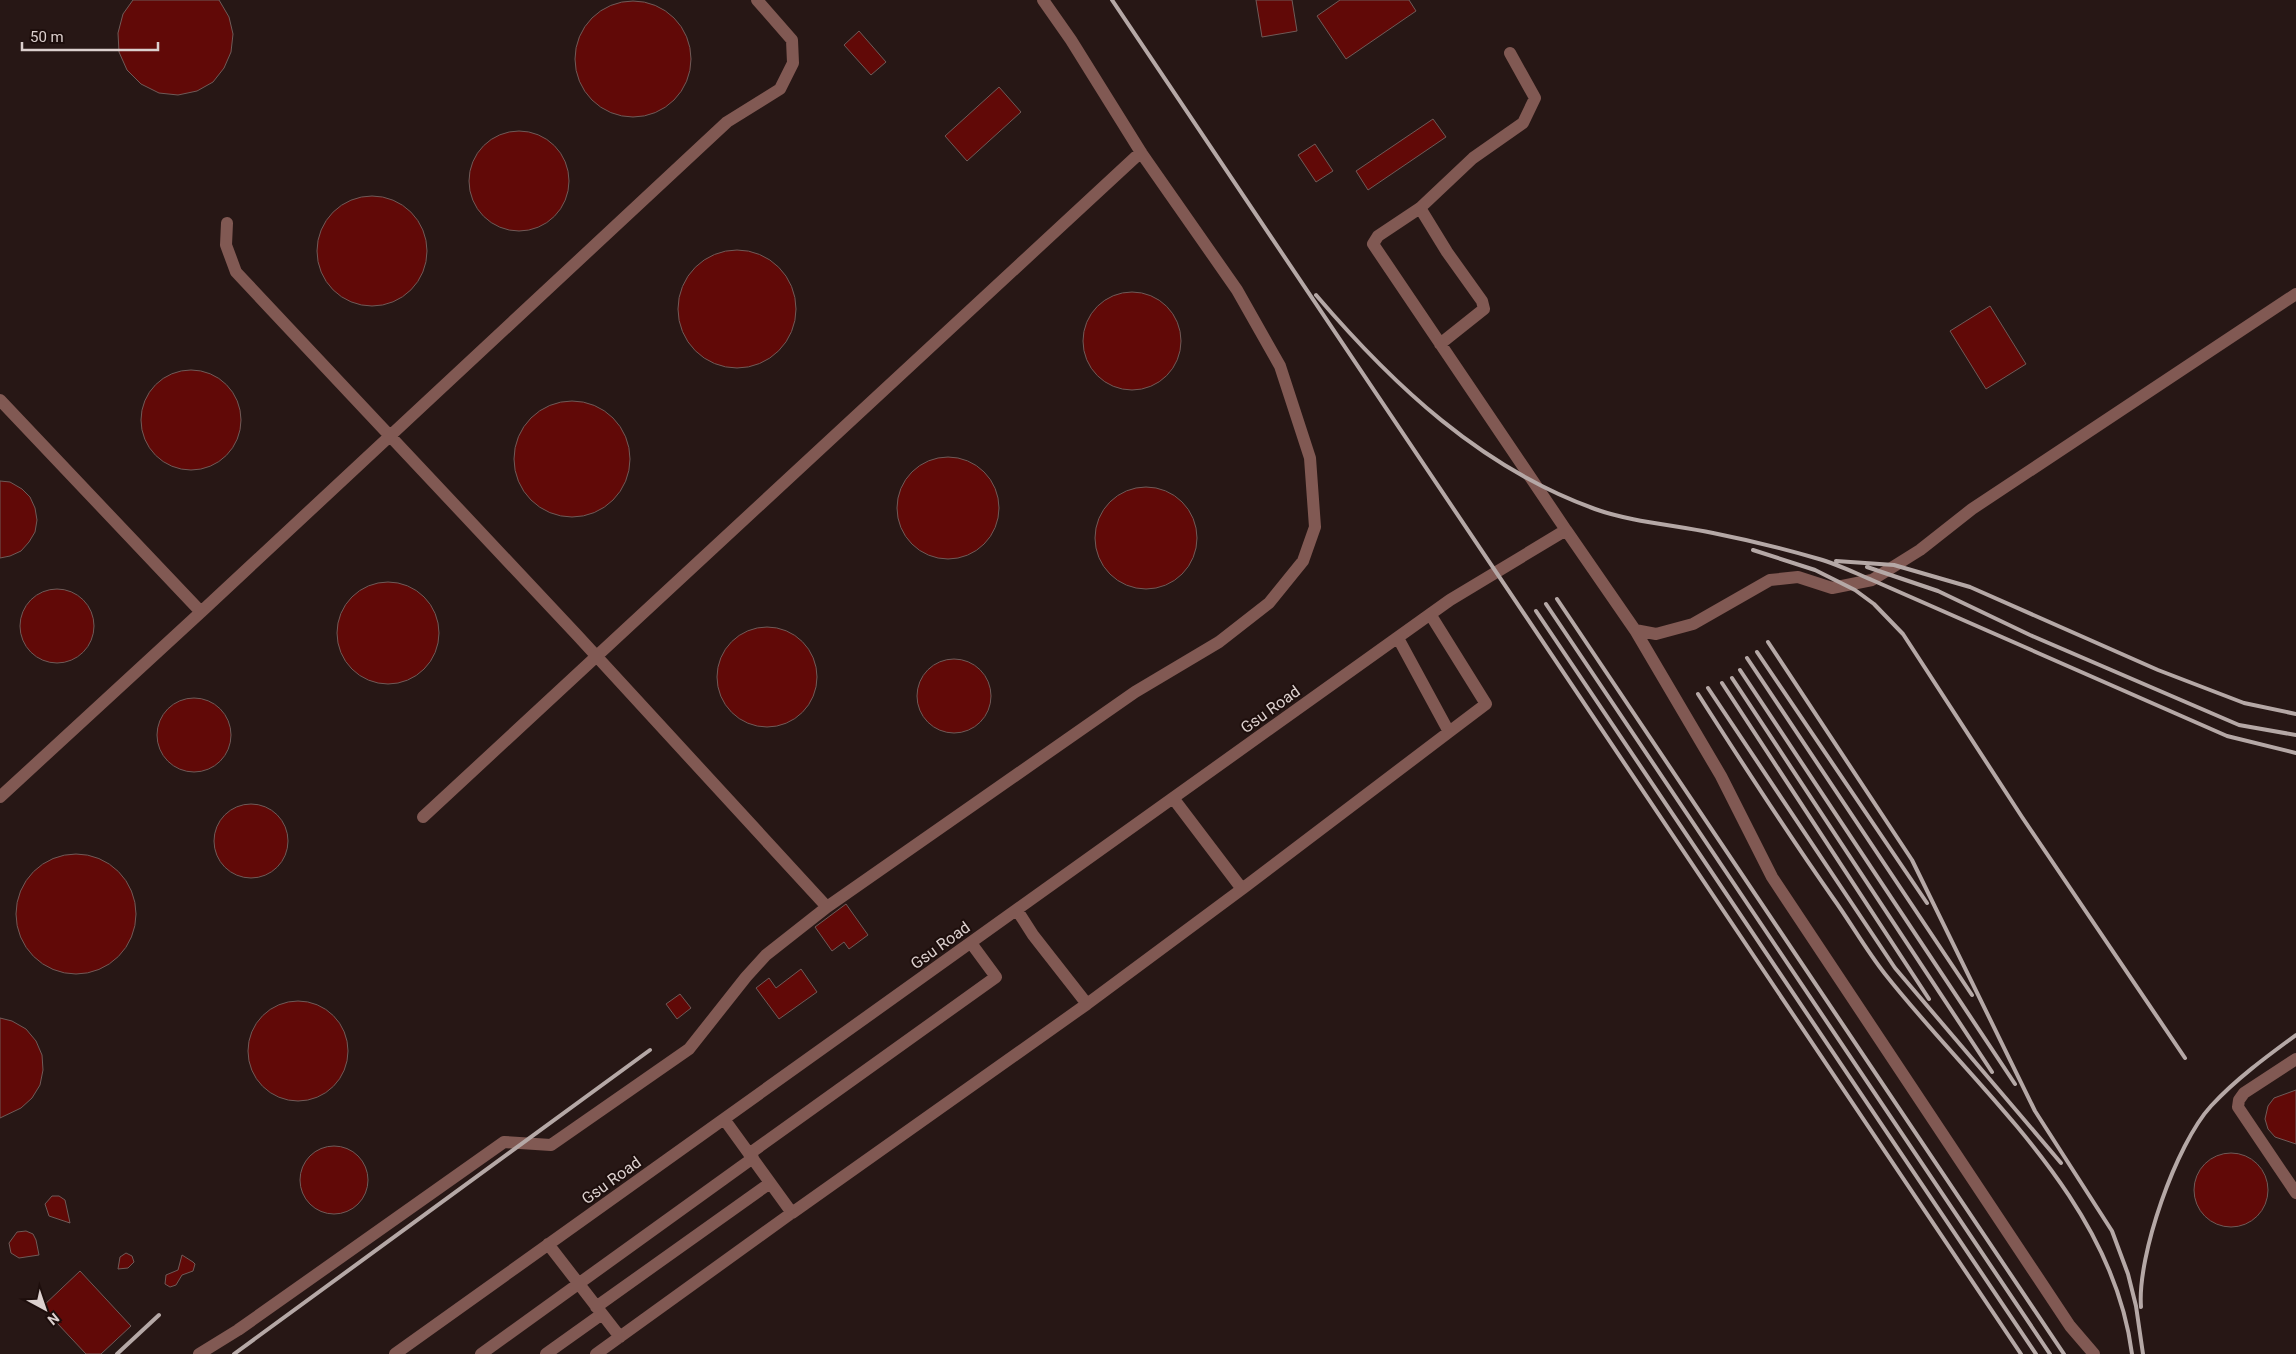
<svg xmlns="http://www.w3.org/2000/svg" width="2296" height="1354" font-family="Roboto,sans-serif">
<rect width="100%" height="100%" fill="#271715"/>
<!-- building -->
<path fill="#610907" stroke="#6f5b58" d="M133 0H219L229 17 233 34 231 52 224 68 213 82 197 91 178 95 159 93 141 84 127 70 119 52 118 33 123 14Z
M1256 0H1292L1297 31 1262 37Z
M1340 0H1409L1416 11 1346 59 1317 16Z
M575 59a58 58 0 1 1 116 0a58 58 0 1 1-116 0Z
M859 31 886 62 871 75 844 45Z
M999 87 1021 112 967 161 945 136Z
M1433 119 1446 137 1368 190 1356 171Z
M469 181a50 50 0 1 1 100 0a50 50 0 1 1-100 0Z
M1315 144 1333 171 1316 182 1298 155Z
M317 251a55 55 0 1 1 110 0a55 55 0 1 1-110 0Z
M678 309a59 59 0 1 1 118 0a59 59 0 1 1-118 0Z
M1083 341a49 49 0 1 1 98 0a49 49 0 1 1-98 0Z
M1990 306 2026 364 1986 389 1950 331Z
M141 420a50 50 0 1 1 100 0a50 50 0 1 1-100 0Z
M514 459a58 58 0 1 1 116 0a58 58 0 1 1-116 0Z
M897 508a51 51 0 1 1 102 0a51 51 0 1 1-102 0Z
M0 481 10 482 22 489 30 497 35 508 37 520 35 532 29 542 21 551 10 556 0 558Z
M1095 538a51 51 0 1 1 102 0a51 51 0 1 1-102 0Z
M337 633a51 51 0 1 1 102 0a51 51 0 1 1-102 0Z
M20 626a37 37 0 1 1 74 0a37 37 0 1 1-74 0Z
M717 677a50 50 0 1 1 100 0a50 50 0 1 1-100 0Z
M917 696a37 37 0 1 1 74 0a37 37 0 1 1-74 0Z
M157 735a37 37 0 1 1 74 0a37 37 0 1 1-74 0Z
M214 841a37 37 0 1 1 74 0a37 37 0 1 1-74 0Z
M16 914a60 60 0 1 1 120 0a60 60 0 1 1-120 0Z
M846 904 868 935 849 949 844 942 832 951 815 927Z
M801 969 817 992 779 1019 756 988 769 978 776 988Z
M680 994 691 1008 677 1019 666 1004Z
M248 1051a50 50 0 1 1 100 0a50 50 0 1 1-100 0Z
M0 1018 12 1021 26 1029 36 1041 42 1055 43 1070 40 1085 32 1098 21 1108 0 1118Z
M2296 1090V1144L2275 1137 2268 1129 2265 1119 2268 1106 2274 1098Z
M300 1180a34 34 0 1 1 68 0a34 34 0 1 1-68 0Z
M2194 1190a37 37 0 1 1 74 0a37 37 0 1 1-74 0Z
M52 1196H59L65 1200 70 1223 49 1216 45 1204Z
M26 1231 33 1234 36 1240 39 1255 19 1258 11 1253 9 1243 17 1232Z
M126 1253 132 1256 134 1262 128 1268 118 1269 120 1257Z
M182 1255 193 1262 195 1264 193 1271 182 1275 176 1285 170 1287 165 1284 166 1275 178 1270Z
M80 1271 131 1326 101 1354H86L42 1307Z"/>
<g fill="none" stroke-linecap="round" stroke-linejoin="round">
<!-- minor -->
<path stroke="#815953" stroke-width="12" d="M1510 53 1535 98 1523 123 1473 158 1420 208 1378 236 1373 244 1566 530
M1420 208 1447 252 1482 301 1484 309 1440 344
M227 223 226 245 236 272 577 635 827 907
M0 400 201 612 727 122 780 89 793 63 792 40 757 0
M1430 614 1486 704 1449 732
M1635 630 1721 776 1772 877 2070 1326 2094 1354
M0 797 201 612
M1173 798 1242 889 1449 732 1398 638
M423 817 1141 152
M1017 910 1033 935 1087 1004 1242 889
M2296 1059 2244 1093 2239 1100 2238 1107 2296 1193
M724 1119 792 1213 1087 1004
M749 1154 996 977 971 943
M548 1244 620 1337
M596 1307 770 1183
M199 1354 238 1330 504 1142 551 1145 689 1049 746 977 766 955 827 907 1135 692 1219 642 1269 603 1303 561 1315 527 1310 458 1280 366 1237 290 1142 154 1071 40 1043 0
M395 1354 1450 600 1566 530 1635 630 1656 634 1693 624 1770 580 1798 577 1832 588 1872 580 1920 550 1972 509 2296 294
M481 1354 753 1158
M546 1354 602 1314
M596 1354 793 1212"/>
<!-- rail -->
<path stroke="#b5a8a6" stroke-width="4" d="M1112 0 2021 1354
M1316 295C1393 385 1481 468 1595 509 1632 522 1674 525 1713 533 1748 540 1785 549 1819 559 1837 564 1855 573 1872 580L2227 736 2296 753
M1753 550 1815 570 1855 590 1874 604 1903 634 2022 817 2185 1058
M1836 561 1894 565 1970 587 2158 670 2244 703 2296 714
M1867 567 1938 591 2030 635 2239 725 2296 735
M1557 599 2064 1354
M1546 604 2050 1354
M1536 611 2036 1354
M1768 642 1912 860 2035 1111 2112 1231 2128 1274 2136 1306 2143 1354
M1757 652 1927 903
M1747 658 1972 995
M1740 670 2015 1084
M1732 678 1992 1072
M1722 683 1929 999
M1708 688 1895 968 2061 1163
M1698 694C1742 763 1786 831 1833 898 1851 923 1866 950 1885 974 1977 1091 2112 1198 2132 1354
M2141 1307C2137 1256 2176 1144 2211 1106 2236 1079 2266 1057 2296 1035
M117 1354 159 1315
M234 1354 650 1050"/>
</g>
<g text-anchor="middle" stroke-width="4" stroke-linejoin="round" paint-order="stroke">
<!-- street labels -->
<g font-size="16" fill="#dcd0ce" stroke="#1d0e0c">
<text transform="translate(1270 709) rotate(-36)" y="6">Gsu Road</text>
<text transform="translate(940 945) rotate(-36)" y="6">Gsu Road</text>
<text transform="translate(611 1180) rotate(-36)" y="6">Gsu Road</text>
</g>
</g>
<!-- north arrow -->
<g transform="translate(45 1309) rotate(140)" stroke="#1d0e0c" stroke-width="4" paint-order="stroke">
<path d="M0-4L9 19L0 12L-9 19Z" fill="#dcd0ce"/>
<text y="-8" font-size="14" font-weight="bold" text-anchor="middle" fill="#dcd0ce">N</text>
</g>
<!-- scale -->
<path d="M22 42v8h136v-8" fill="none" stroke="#dcd0ce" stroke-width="2.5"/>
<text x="30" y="42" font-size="15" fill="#dcd0ce" stroke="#1d0e0c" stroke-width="4" paint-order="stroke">50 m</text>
</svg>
